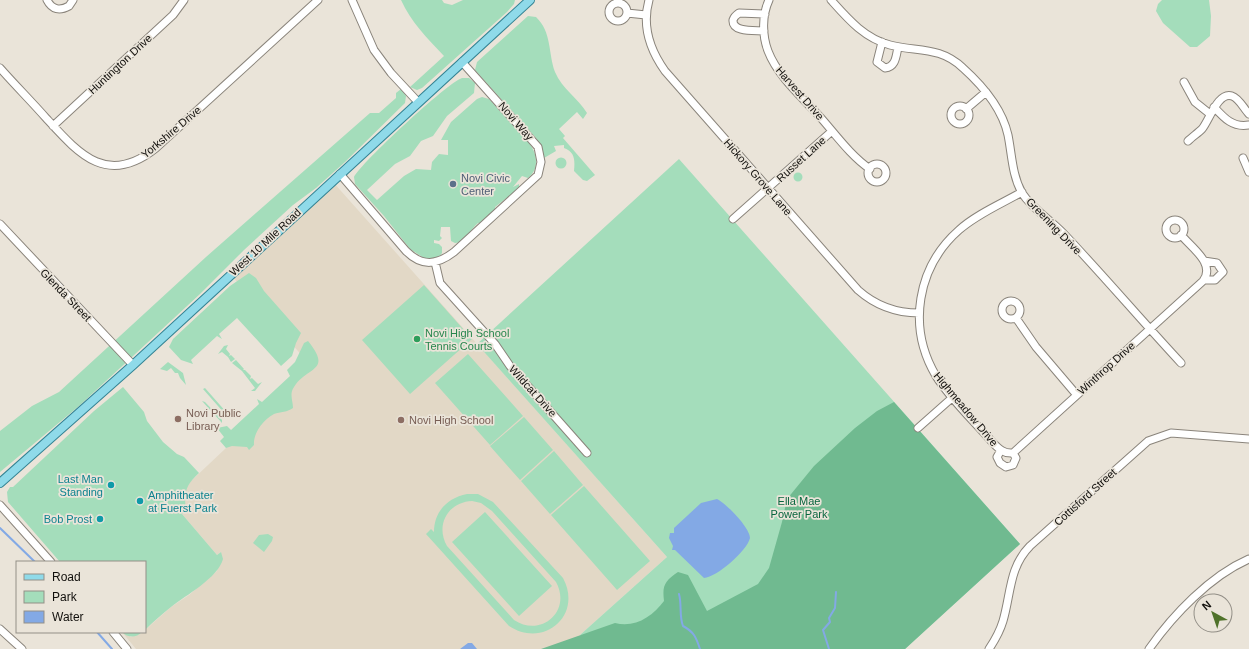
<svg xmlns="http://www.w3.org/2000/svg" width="1249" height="649" font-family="Arial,sans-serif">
<rect width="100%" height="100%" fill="#eae4d9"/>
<!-- built -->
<path fill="#e2d8c6" d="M333 182 667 557 580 635 592 649H136L122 632 131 637 145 632V630L171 607 189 595 217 571 221 552 217 555 182 514 186 509 184 498 186 489 190 482 312 367 231 275Z"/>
<!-- green -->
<path fill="#a4ddbb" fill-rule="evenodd" d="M401 0H442L444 3 452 5 463 0H515L514 4 507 12 422 88 417 90 410 87 444 56C427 38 411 22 401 0Z
M1162 0H1209L1211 16 1210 36 1197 47H1190L1163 23 1156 11 1158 4Z
M528 16 536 17C552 32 548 53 555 72 562 89 578 98 587 113L583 119 577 112 559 129 565 136 563 138 595 175 587 181 583 180 574 171C575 160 575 152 564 148V145L554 146 556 151 544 158 536 138 475 70 477 62Z
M462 78H469L475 83 474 93 447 116 433 136 421 141 410 156 395 164 367 190 377 200 404 176 416 169 431 170 432 162 439 154 448 155V140H441L451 122 477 99 482 97 489 99 529 143C537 153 540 169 528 178L522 176 513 187 519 184V188L495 207V211L481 223H478C471 229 464 243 455 243L451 241 450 227H441L440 236 442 238 439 241 434 240V243L439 244 442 247V253L438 258H424L410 249 384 216 355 184 354 177C361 163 447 83 462 78Z
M401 89 406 96 405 103 345 162 316 188 293 205 244 250 200 294 79 406 0 472V431L32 406 59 392 206 257 370 113H379L396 98V93Z
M555.5 163a5.5 5.5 0 1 1 11 0a5.5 5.5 0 1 1-11 0Z
M679 159 1020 544 905 649 580 635 667 557 477 344Z
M793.5 177a4.5 4.5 0 1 1 9 0a4.5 4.5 0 1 1-9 0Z
M249 273 256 278 264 291 301 333 296 343 292 356 281 366 237 318 219 334 222 339 217 336 191 360 193 364 181 360 169 347 173 339 230 286Z
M424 285 472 339 410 394 362 340Z
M308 341C333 372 307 366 294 387 289 394 293 401 293 408 288 412 280 412 274 414 263 420 253 433 254 445L249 450 247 447 232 446 226 448 220 441 224 437 217 428 227 426 231 430 259 404 257 399 262 402 290 376 287 370 295 362 304 343Z
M228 345 226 349 230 354 229 356 231 355 235 359 231 362 228 357 222 352 218 354 224 346Z
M468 354 523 416 490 445 435 383Z
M236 360 244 369 243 370H245L251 376 250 379 252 378 258 384 262 382 255 391H251L255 388 242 371 232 363Z
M168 362 183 373 186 385 180 378 178 373H175L171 368 167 371 160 369Z
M123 387 144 412 147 421 163 442 177 454 184 457 199 473C187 484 183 492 186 509L182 514 217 555 221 552 223 559C218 578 186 595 171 607 162 614 153 622 145 630V562H60L8 502 7 492 10 487H13L94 411Z
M205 388 227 413 233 409 232 413 228 415 225 414 203 389Z
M202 401 205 402 222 420V423Z
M524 417 553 450 520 480 490 446Z
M554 451 583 485 550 514 521 481Z
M584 486 650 561 617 590 551 515Z
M467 494H478L493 502 563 578C583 615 544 649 509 626L426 534 431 529 434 532C434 512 447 498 467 494ZM472 501 481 503 492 511 556 582C572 611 541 638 514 620L447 546C435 525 448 502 472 501Z
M485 512 552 586 519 616 452 542Z
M268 534 273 537 272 541 264 552 253 543 259 535Z
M122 632H142C136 638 128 638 122 632Z"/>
<!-- forest -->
<path fill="#70ba90" d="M894 402 1020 544 905 649H541L615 623C635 628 652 617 664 601 662 585 665 581 678 572L688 575 707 611 758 584 769 568 782 522 787 499 814 466 855 428 877 411Z"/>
<!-- water -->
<path fill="#83a9e5" d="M717 499C727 504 750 528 750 538 747 551 717 577 704 578L675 550H672L673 546 669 538 670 533H674V528L701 503Z
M468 643H472L477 649H460Z"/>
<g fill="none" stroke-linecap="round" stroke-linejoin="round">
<!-- stream -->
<path stroke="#83a9e5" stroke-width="2" d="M0 528 35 562
M679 594C682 605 679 616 683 626 694 632 696 637 700 649
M97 632 112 649
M829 649 823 630 830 622 829 618 835 608 836 592"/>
<defs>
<path id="minor" d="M47 0C52 10 60 11 69 6L73 0
M352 0 374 50 391 73 418 102
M649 0C642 25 650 50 665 71L858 290C876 306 895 313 919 313
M769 0C762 15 762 35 768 51 778 77 803 98 821 118 836 135 851 156 870 169
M831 0C848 19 864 38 890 45 917 52 940 46 963 68 983 86 1002 108 1008 135 1012 155 1012 175 1022 193 1033 210 1050 219 1063 233 1103 275 1141 320 1181 363
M609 12a9 9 0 1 1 18 0a9 9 0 1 1-18 0Z
M627 13 646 15
M764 31C756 30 732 33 733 20 734 17 736 15 739 13L765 14
M882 42 877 62 885 68C896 67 896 56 898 47
M0 68C15 85 31 101 46 118 79 154 107 187 156 148L318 0
M1184 82 1195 102 1210 114
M951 115a9 9 0 1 1 18 0a9 9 0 1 1-18 0Z
M1214 107C1224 118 1233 128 1249 125
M966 109 986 92
M53 126 173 15 184 0
M1188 141C1192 137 1198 133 1202 129 1209 121 1218 91 1232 96 1239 98 1244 109 1249 114
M1243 158 1249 172
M868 173a9 9 0 1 1 18 0a9 9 0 1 1-18 0Z
M340 174 406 251C422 267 437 265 454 252L538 175 541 162 538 147 462 62
M1022 192C1001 204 977 214 959 230 917 267 907 327 936 376 951 400 975 422 993 443 999 449 1004 454 1013 453L1203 281C1216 264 1192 248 1181 235
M733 219 832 131
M1166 229a9 9 0 1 1 18 0a9 9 0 1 1-18 0Z
M0 224 133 365
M435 262 440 283 495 344 510 366 587 453
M1204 280H1215L1223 272 1217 263 1204 261
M1002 310a9 9 0 1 1 18 0a9 9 0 1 1-18 0Z
M1016 318 1036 347 1076 394
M918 428 953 397
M1001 450 997 457 1000 463 1006 467 1013 465 1016 458 1013 453
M0 505 51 562
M0 629 22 649
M113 632 127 649
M989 649C995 640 1000 631 1003 621 1011 594 1009 567 1030 546L1148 441 1171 433 1249 439
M1149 649C1173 615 1210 576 1249 559"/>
<path id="major" d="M0 483 133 365 530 0"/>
</defs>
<!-- minor casing -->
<use href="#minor" stroke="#8a847b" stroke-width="9"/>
<!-- major casing -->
<use href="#major" stroke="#338393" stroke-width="10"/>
<!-- minor -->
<use href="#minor" stroke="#fff" stroke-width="7"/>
<!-- major -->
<use href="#major" stroke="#8fdae9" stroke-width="8"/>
</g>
<!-- markers -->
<circle fill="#5c6f8a" stroke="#eae4d9" stroke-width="1.5" cx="453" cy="184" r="4"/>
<circle fill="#2e9e5b" stroke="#eae4d9" stroke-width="1.5" cx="417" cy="339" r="4"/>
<g fill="#8d6e63" stroke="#eae4d9" stroke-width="1.5">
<circle cx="178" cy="419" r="4"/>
<circle cx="401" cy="420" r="4"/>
</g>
<g fill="#0f9aa8" stroke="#eae4d9" stroke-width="1.5">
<circle cx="111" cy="485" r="4"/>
<circle cx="140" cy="501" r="4"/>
<circle cx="100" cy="519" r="4"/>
</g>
<g text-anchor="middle" stroke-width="3.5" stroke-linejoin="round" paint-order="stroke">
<!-- street labels -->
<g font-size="11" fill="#110f0c" stroke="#eae4d9">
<text transform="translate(120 64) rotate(-43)" y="4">Huntington Drive</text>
<text transform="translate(800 93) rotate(49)" y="4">Harvest Drive</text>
<text transform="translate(516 121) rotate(49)" y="4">Novi Way</text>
<text transform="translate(171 132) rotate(-40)" y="4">Yorkshire Drive</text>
<text transform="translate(801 159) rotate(-42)" y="4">Russet Lane</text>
<text transform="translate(758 177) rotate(49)" y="4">Hickory Grove Lane</text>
<text transform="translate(1054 226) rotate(46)" y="4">Greening Drive</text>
<text transform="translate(265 242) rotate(-43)" y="4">West 10 Mile Road</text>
<text transform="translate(66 295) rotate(46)" y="4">Glenda Street</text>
<text transform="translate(1106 368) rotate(-42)" y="4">Winthrop Drive</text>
<text transform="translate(533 391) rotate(48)" y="4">Wildcat Drive</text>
<text transform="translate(966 409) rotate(50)" y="4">Highmeadow Drive</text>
<text transform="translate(1085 497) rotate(-42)" y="4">Cottisford Street</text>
</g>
<!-- service labels -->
<g font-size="11" fill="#4e5e75" stroke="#eae4d9" text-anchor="start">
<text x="461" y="182">Novi Civic<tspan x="461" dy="13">Center</tspan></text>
</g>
<!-- leisure labels -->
<g font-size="11" fill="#27864d" stroke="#eae4d9" text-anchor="start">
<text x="425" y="337">Novi High School<tspan x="425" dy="13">Tennis Courts</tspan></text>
</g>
<!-- education labels -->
<g font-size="11" fill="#785e54" stroke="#eae4d9" text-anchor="start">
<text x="186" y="417">Novi Public<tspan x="186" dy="13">Library</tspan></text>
<text x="409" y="424">Novi High School</text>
</g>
<!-- culture labels -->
<g font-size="11" fill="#0d838f" stroke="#eae4d9" text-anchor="end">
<text x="103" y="483">Last Man<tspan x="103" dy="13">Standing</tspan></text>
<text x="148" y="499" text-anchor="start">Amphitheater<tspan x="148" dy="13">at Fuerst Park</tspan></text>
<text x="92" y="523">Bob Prost</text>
</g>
<!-- park labels -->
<g font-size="11" fill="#09663f" stroke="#eae4d9">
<text x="799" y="505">Ella Mae<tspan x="799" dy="13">Power Park</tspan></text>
</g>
</g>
<!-- legend -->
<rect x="16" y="561" width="130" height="72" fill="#eae4d9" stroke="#938f87"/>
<rect x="24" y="574" width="20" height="6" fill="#8fdae9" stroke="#938f87"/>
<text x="52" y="581" font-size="12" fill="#110f0c">Road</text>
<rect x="24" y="591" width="20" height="12" fill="#a4ddbb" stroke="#938f87"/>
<text x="52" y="601" font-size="12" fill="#110f0c">Park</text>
<rect x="24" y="611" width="20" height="12" fill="#83a9e5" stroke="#938f87"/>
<text x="52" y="621" font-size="12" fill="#110f0c">Water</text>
<!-- north arrow -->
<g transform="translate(1213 613) rotate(320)"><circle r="19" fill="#eae4d9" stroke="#938f87"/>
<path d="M0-3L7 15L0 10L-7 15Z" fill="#4f722a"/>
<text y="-6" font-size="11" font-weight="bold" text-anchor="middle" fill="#110f0c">N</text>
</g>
</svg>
